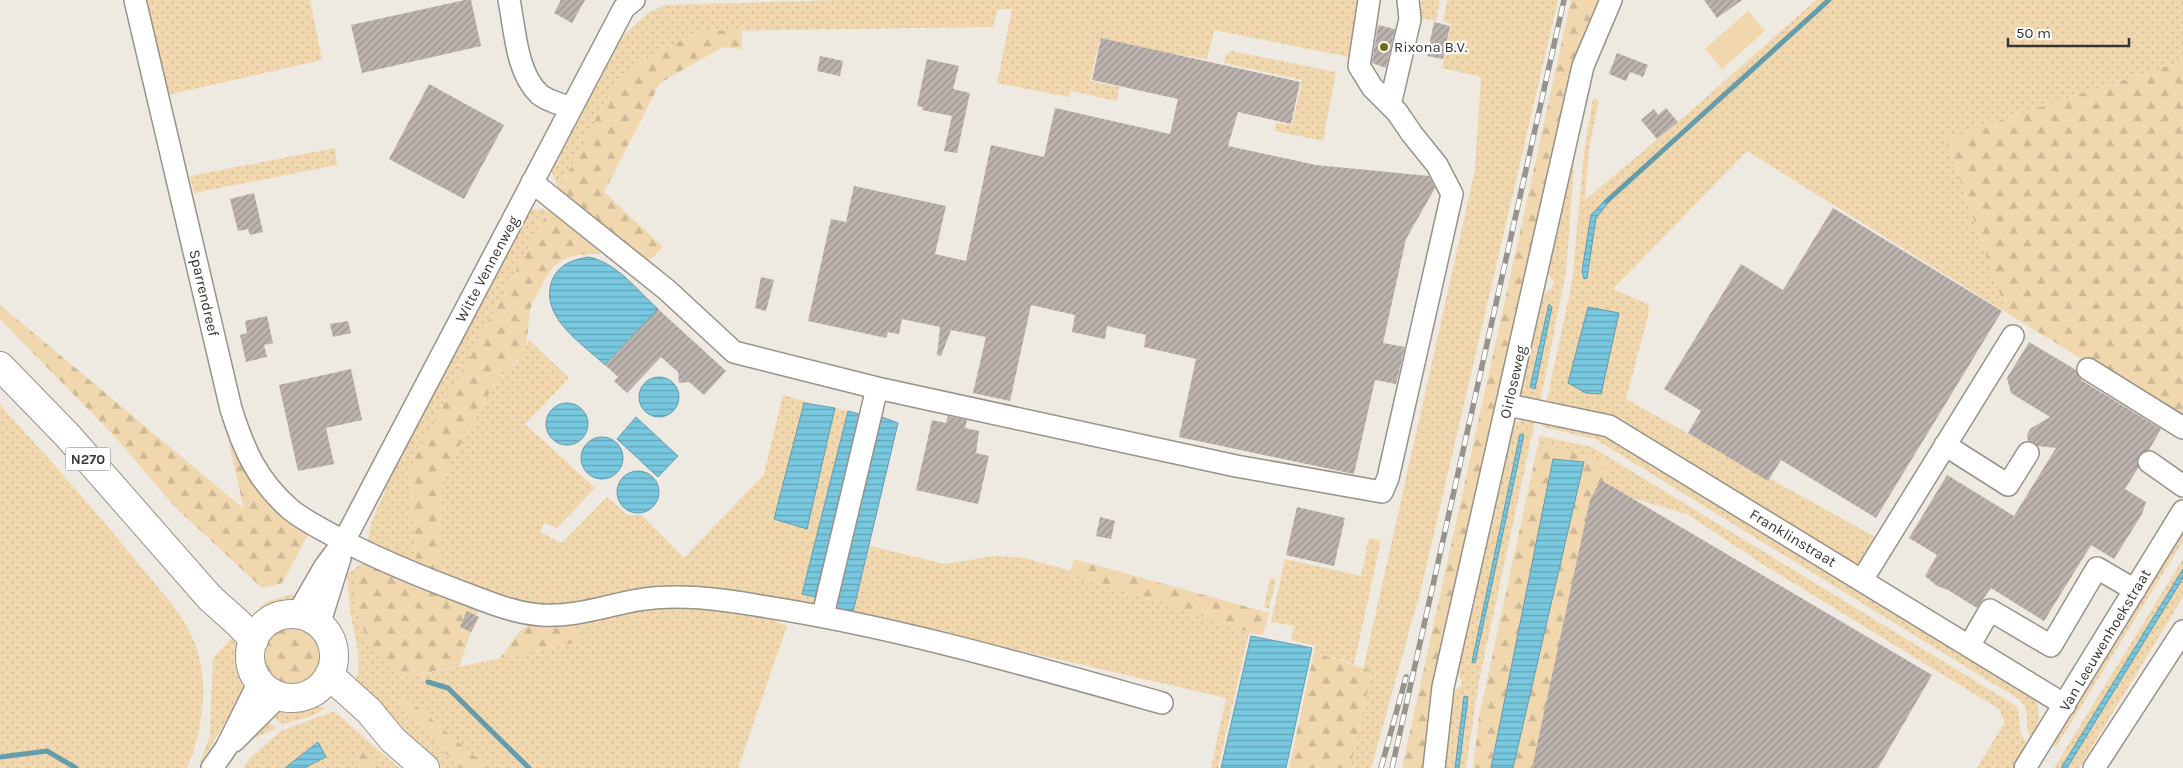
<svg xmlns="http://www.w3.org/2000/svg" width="2183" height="768" font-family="Karla,sans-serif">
<defs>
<pattern id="grass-dots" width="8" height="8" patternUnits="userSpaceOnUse" patternTransform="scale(1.25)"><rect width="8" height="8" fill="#f0d7ae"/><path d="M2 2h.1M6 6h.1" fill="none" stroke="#ceb996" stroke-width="1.8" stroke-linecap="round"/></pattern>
<pattern id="forest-firs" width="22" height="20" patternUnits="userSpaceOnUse" patternTransform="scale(1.25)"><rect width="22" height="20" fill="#f0d7ae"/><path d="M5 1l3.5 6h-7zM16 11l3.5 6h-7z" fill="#ceb996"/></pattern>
<pattern id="water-rules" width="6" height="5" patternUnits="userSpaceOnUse" patternTransform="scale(1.25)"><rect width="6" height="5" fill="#78c8e0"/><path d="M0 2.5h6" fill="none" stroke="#63a3b6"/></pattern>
<pattern id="building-hatch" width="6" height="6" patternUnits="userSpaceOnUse" patternTransform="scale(1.25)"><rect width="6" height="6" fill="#bcb3ae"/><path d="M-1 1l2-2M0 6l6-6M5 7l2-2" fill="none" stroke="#9a928e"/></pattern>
</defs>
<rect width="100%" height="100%" fill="#eee9e1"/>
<!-- grass -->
<path fill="url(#grass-dots)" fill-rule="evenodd" d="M146 0H310L322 60 167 95Z
M839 0H1363L1355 50 1349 57 1214 30 1207 59 1099 42 1090 81 1119 87 1117 101 1071 91 1069 97 997 83 1012 9H998L993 27 706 31 691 35 625 72 604 103 559 190 551 170 623 36 648 13 664 5Z
M1422 0H1440L1436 21 1419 18Z
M1447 0H1558L1421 589 1371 768H1350L1372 671 1363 670 1475 170 1481 77 1442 68 1451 24 1443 21Z
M1816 0H2183V61L1945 138 2007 313 1747 151 1613 289 1648 304 1649 312 1626 399 1875 537 1872 543 1876 547 1859 567 1550 405 1547 400 1572 282 1584 153 1593 98 1599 100 1589 148 1585 200 1684 117ZM1601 211 1596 218 1587 278 1591 215Z
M1231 51 1336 72 1323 141 1275 131 1276 123 1292 125 1302 80 1224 63 1225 56Z
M1580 114 1575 151 1566 273 1539 407 1523 398 1519 388 1539 297 1552 288 1554 282 1545 270Z
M335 148 337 165 194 193 190 176Z
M543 209 548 211 414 459 409 474 417 570 374 546 368 540 371 524 395 466 530 210Z
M529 340 569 378 525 424 595 488 557 528 544 523 540 532 562 543 607 497 627 515H642L684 558 764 474 783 395 811 403 804 404 807 529 835 408 848 411 802 593 815 597 812 610 688 590 542 609 436 576 443 476 501 372 517 363Z
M0 405C47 456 93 508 137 562 157 587 185 615 196 646 209 684 203 732 187 768H0Z
M1527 419 1535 421 1479 681 1466 768H1459L1468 697 1464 696 1455 768H1442L1452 692 1461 686 1462 682 1455 670 1507 425ZM1520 434 1524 436 1475 663 1472 662Z
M1545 423 1608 436 2033 696C2042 711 2040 724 2032 739 2023 729 2031 716 2024 705 2020 698 2009 693 2002 689L1595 439 1543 427 1542 425Z
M1539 436 1592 447 2016 706C2023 722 2015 731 2029 745L2014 768H1977L2005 722 1999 709 1767 567 1687 514 1601 489 1609 462 1538 445Z
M2183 525V541L2056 747 2051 744Z
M1369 538 1381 540 1354 664 1314 652 1315 646 1291 640 1294 626 1271 622 1285 559 1361 576Z
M870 546 945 564 994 556 1025 558 1071 571 1078 577 1240 628 1249 633 1218 768H1211L1226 698 853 612Z
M2183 559V597L2079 768H2054Z
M361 564 352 596 371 650 409 677 584 641 565 624 655 603 761 615 787 626 738 768H488L406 698 398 704 460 768H439L352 690C366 664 354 637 350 610 349 598 348 586 347 574Z
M1270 578 1276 579 1269 609 1264 607Z
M292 594 301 599 300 604C284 611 277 617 259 608L266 602Z
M234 636 242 663 245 688 198 768 210 735 213 658Z
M302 704 326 708 312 716 283 724 267 714 277 707Z
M334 711 399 768H379L362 752 353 762 359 768H304L326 757 318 742 285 768H243L250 758 281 731Z
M262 719 277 728 250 740Z"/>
<!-- forest -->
<path fill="url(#forest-firs)" d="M1571 0H1601L1425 768H1402Z
M742 30V49L723 47 660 83 604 192 663 247 646 264 559 190 604 103 625 72 691 35 706 31Z
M2183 61V421L2007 313 1945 138Z
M548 211 558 213 601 254C567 254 555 257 540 289 537 296 531 303 530 311 525 342 533 355 501 372L443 476 436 576 417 570 409 473 414 459Z
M0 305 244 509 227 435 248 474 309 533 282 583 262 588 174 506 117 439 0 319Z
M1538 445 1609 462 1601 489 1545 768H1513L1584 463 1553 459 1491 768H1473L1479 717Z
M1074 559 1269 613 1263 635 1249 633 1240 628 1078 577 1071 571Z
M369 560 422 589 481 604 459 666 409 677 395 673 371 650 352 596 361 564Z
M531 624H565L585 641 500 658 520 631Z
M260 657a31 31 0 1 1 62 0a31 31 0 1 1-62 0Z
M1314 652 1372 671 1350 768H1289Z
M407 698 485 765 488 768H460L398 704Z
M362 752 379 768H359L353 762Z"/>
<!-- pitch -->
<path fill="#f0d7ae" d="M1748 11 1765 31 1722 69 1705 49Z"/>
<!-- water -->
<path fill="url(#water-rules)" stroke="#649cac" d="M1610 195 1612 198 1596 218 1587 278 1584 279 1582 271 1591 215Z
M589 257C617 263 637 290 658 309L605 365C582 343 537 316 553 278 560 264 574 259 589 257Z
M1549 304 1552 307 1535 389 1530 387Z
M1588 307 1619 313 1601 394 1586 393 1568 383Z
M639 397a20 20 0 1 1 40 0a20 20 0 1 1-40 0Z
M546 424a21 21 0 1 1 42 0a21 21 0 1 1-42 0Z
M804 403 835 408 807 529 774 519Z
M848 411 862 415 815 597 802 594Z
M879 416 898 423 853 612 832 607Z
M636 417 678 456 658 477 617 439Z
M1520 434 1524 435 1475 663 1472 662Z
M581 458a21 21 0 1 1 42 0a21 21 0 1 1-42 0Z
M1553 459 1584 462 1513 768H1491Z
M617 492a21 21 0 1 1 42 0a21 21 0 1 1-42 0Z
M2183 569V578L2067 768H2061Z
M1251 636 1312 648 1286 768H1221Z
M1464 696 1468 697 1459 768H1455Z
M318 742 326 757 304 768H285Z"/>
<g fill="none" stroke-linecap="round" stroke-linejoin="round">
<!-- stream -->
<path stroke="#649cac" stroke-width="5" d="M1607 201 1829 0
M428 682 448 688 529 768
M0 757 47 751 76 768"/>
</g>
<!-- building -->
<path fill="url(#building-hatch)" d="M465 0H471L481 46 362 73 351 25Z
M561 0H585L572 23 554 13Z
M1704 0H1742L1717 18Z
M1434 22 1450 26 1443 59 1427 56Z
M1378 25 1395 29 1386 68 1372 63Z
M1101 38 1300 82 1291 124 1238 112 1228 146 1316 165 1429 176 1435 188 1406 239 1383 343 1405 347 1396 384 1375 380 1354 474 1179 437 1196 359 1144 347 1146 335 1107 326 1105 339 1072 332 1075 315 1031 305 1010 401 973 393 986 337 951 330 941 356 937 355 940 327 902 319 899 334 888 332 886 338 808 321 831 219 846 222 854 186 946 206 935 254 966 261 991 145 1044 157 1055 108 1170 134 1178 99 1092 80Z
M1617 53 1648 65 1643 77 1630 72 1626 81 1609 74Z
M820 56 843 61 840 76 817 71Z
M927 59 959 66 953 89 970 93 957 153 944 151 952 116 922 110 923 107 917 106Z
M429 84 504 125 464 199 389 159Z
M1666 108 1678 122 1657 139 1641 120 1654 109 1658 115Z
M254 193 263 232 250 235 248 229 238 231 230 199Z
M1833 208 2002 311 1876 518 1781 460 1768 481 1688 433 1701 411 1664 389 1741 264 1783 290Z
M761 277 774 280 766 311 755 308Z
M658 309 726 371 704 395 689 382 679 383 678 372 661 357 627 393 614 381 618 377 605 365Z
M267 316 273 343 264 345 267 357 246 362 240 335 247 333 245 321Z
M348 321 351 333 333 337 330 324Z
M2029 342 2076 370 2081 380 2161 429 2149 450 2139 455 2138 468 2125 489 2146 502 2142 514 2114 559 2091 545 2044 621 1991 588 1977 608 1948 590 1937 586 1925 576 1937 555 1909 538 1947 475 2014 516 2056 448 2038 446 2028 441 2027 435 2030 429 2050 417 2011 393 2007 378Z
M351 369 362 420 326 428 334 464 298 471 279 385Z
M948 416 967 420 965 428 979 431 976 453 989 456 978 504 916 490 932 420 946 423Z
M1601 480 1932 675 1878 768H1532L1590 500Z
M1297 507 1345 518 1334 566 1286 555Z
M1100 517 1115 521 1111 539 1096 536Z
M467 611 479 617 471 632 460 627Z"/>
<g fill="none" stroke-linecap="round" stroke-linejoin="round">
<defs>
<path id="minor" d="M135 0 231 409C244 450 257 480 290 509 303 520 320 528 334 536 377 559 421 577 467 594 491 603 514 613 541 615 577 617 604 606 638 600 677 593 721 599 761 606 897 627 1030 666 1162 703
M509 0C515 29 516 72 539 94 547 101 561 104 571 108
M1390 105 1410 19 1408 0
M532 182 667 290 734 352 877 388 1236 466 1382 492 1388 478 1452 194 1437 165 1412 134 1397 112 1372 87 1359 66 1369 0
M2088 369 2183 428
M1508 405 1609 426 2065 705
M1945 445 2008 485 2028 453
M2149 462 2183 486
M1862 580 2013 336
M297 615 324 568 344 541 624 8 634 0
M823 615 877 388
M319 625 340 558
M1969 646 1990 610 2051 646 2097 568 2135 590
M234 741 279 696
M212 768 226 748 259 682
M1434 768 1443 687 1583 66 1611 0
M2025 768 2183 511
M2094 768 2183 631"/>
<path id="major" d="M0 366 68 436 210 598 238 623 254 640
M250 656a42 42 0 1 1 84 0a42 42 0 1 1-84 0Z
M329 675 369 711 393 740 425 768"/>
</defs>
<!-- minor casing -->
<use href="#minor" stroke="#97928a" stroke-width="24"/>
<!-- major casing -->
<use href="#major" stroke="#97928a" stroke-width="30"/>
<!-- minor -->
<use href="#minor" stroke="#fff" stroke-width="21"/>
<!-- major -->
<use href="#major" stroke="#fff" stroke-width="28"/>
<defs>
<path id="rail" d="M1381 768 1406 677
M1392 768 1564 0"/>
</defs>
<!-- rail casing -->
<use href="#rail" stroke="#96938d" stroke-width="5.5"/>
<!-- rail -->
<use href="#rail" stroke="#fff" stroke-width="4" stroke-dasharray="11" stroke-linecap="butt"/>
</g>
<!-- markers -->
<circle fill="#6d7015" stroke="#fff" stroke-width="2" cx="1384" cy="47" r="5"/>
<g text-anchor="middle" stroke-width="4.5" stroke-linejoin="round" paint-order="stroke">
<!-- shield labels -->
<rect fill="#fff" stroke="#737270" stroke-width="1" x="65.5" y="447.5" width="45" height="23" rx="4"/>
<g font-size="14" font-weight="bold" fill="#373532">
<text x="88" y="464">N270</text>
</g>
<!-- poi labels -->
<g font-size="15" fill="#373532" stroke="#fff" text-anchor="start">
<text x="1394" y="52">Rixona B.V.</text>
</g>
<!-- street labels -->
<g font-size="15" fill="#373532" stroke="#fff">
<text transform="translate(487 269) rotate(-62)" y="5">Witte Vennenweg</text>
<text transform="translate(204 293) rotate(77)" y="5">Sparrendreef</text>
<text transform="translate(1513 382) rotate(-77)" y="5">Oirloseweg</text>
<text transform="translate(1793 538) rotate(31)" y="5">Franklinstraat</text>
<text transform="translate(2105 640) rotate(-59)" y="5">Van Leeuwenhoekstraat</text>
</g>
</g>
<!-- scale -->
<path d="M2008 38v8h121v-8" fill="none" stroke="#373532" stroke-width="2.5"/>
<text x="2016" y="38" font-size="15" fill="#373532" stroke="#ffffff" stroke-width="4" paint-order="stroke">50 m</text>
</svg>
